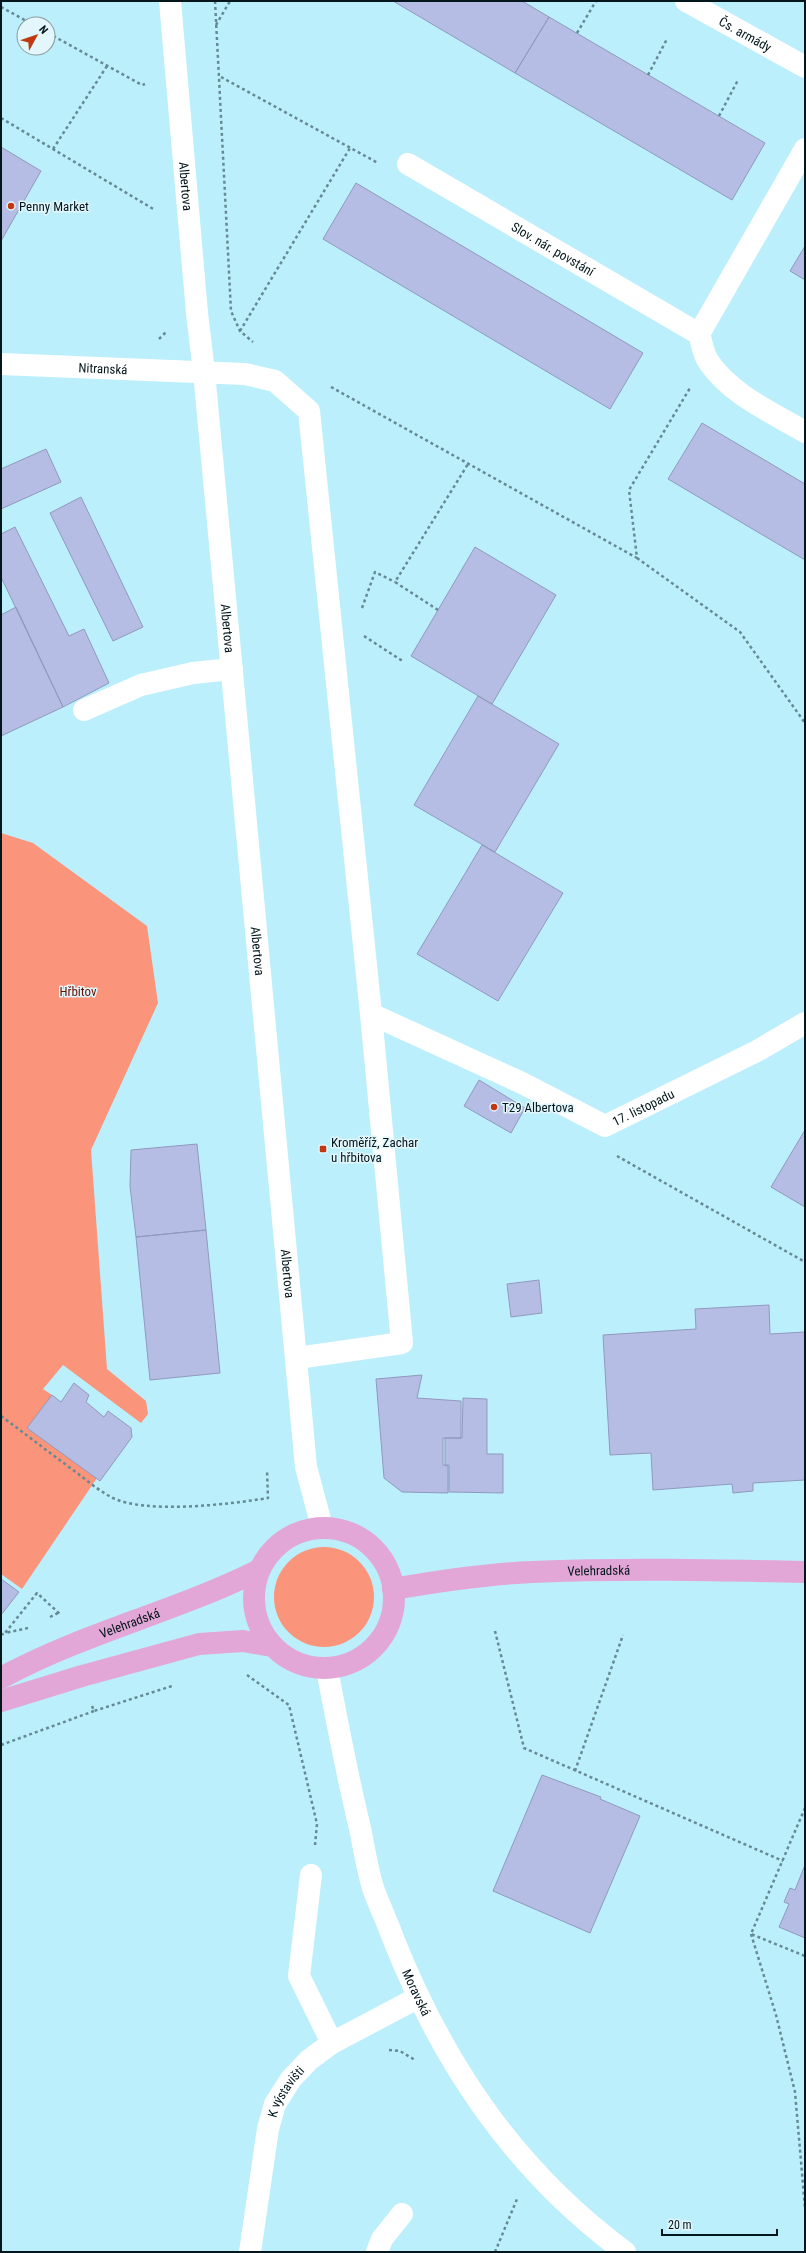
<svg xmlns="http://www.w3.org/2000/svg" width="806" height="2253" font-family="'Roboto Condensed',sans-serif">
<rect width="100%" height="100%" fill="#bceffc"/>
<!-- green -->
<path fill="#fa947b" d="M1 833 33 843 147 926 158 1003 91 1150 107 1369 146 1401 148 1414 141 1423 63 1365 43 1389 52 1395 27 1428 97 1478 22 1589 1 1574Z
M274 1597a50 50 0 1 1 100 0a50 50 0 1 1-100 0Z"/>
<!-- building -->
<path fill="#b5bde4" stroke="#9099be" d="M393 1H522L549 17 515 73Z
M549 17 765 143 732 200 515 73Z
M1 147 41 171 1 241Z
M356 183 643 353 610 409 323 239Z
M805 246V280L790 271Z
M702 423 805 484V560L668 479Z
M46 449 61 482 1 509V469Z
M81 497 143 627 113 641 50 513Z
M15 527 69 636 84 629 109 683 63 707 1 577V534Z
M475 547 556 595 492 704 411 656Z
M16 607 63 707 1 736V615Z
M478 696 559 744 495 852 414 805Z
M482 845 563 893 498 1001 417 954Z
M479 1080 525 1108 511 1133 464 1106Z
M805 1130V1207L771 1187Z
M197 1144 206 1230 136 1237 130 1186 131 1150Z
M206 1230 220 1373 150 1380 136 1237Z
M539 1280 542 1313 511 1317 507 1284Z
M769 1305 770 1334 805 1332V1480L753 1483V1491L733 1493 732 1484 653 1490 651 1453 610 1455 603 1335 696 1329 695 1309Z
M422 1375 417 1398 461 1401V1438H443V1465L448 1466V1493L402 1492 384 1478 376 1379Z
M74 1383 89 1395 86 1402 104 1417 108 1411 131 1428 132 1437 100 1481 27 1428 52 1395 61 1402Z
M463 1398 487 1399V1454H503V1493L449 1492V1465H445V1438H462Z
M1 1579 19 1592 1 1615Z
M542 1775 601 1797 600 1799 640 1816 590 1933 493 1891Z
M805 1865V1938L779 1927 789 1904 784 1902 790 1888 795 1890Z"/>
<g fill="none" stroke-linecap="round" stroke-linejoin="round">
<!-- path -->
<path stroke="#668a93" stroke-width="2.5" stroke-dasharray="3 3" stroke-linecap="butt" d="M215 1 231 311 240 331 253 342
M1 7 32 24
M216 25 230 1
M48 33 142 85 145 84
M577 33 596 1
M648 75 667 39
M221 77 378 163
M719 116 738 80
M1 118 155 210
M53 149 107 66
M240 331 350 148
M159 339 167 331
M331 387 637 558 629 490 690 388
M637 558 740 632 805 723
M362 608 375 572 395 582
M438 610 395 582 468 464
M364 636 404 662
M617 1156 805 1262
M1 1416C24 1433 46 1450 69 1467 83 1477 96 1489 111 1497 144 1515 231 1504 268 1498L267 1470
M50 1617 60 1612
M28 1628 5 1633 37 1593 61 1615
M495 1631 524 1748 783 1861
M1 1635 5 1633
M247 1675 289 1705 317 1824 315 1845
M92 1706 94 1711 172 1686
M1 1745 94 1711
M575 1771 623 1635
M805 1808 751 1934 805 1956
M751 1934 776 2015 795 2092 805 2208
M389 2050 400 2051 415 2060
M495 2252 517 2199"/>
<!-- minor -->
<g stroke="#fff" stroke-width="22">
<path id="s1" d="M170 1 197 313 204 372 306 1467 322 1527"/>
<path id="s2" d="M686 1 805 67"/>
<path id="s3" d="M408 164 699 334C702 343 703 353 708 361 731 395 771 412 805 432"/>
<path d="M699 334 805 149"/>
<path id="s4" d="M1 364 245 374 275 381 309 411 371 1014 402 1343 297 1358"/>
<path d="M84 710 141 685 193 673 232 669"/>
<path id="s5" d="M371 1014 522 1083 605 1126 757 1051 805 1023"/>
<path id="s6" d="M327 1669C337 1722 347 1775 360 1828 364 1848 367 1868 373 1888 379 1905 387 1921 393 1938 443 2064 515 2171 625 2252"/>
<path d="M311 1875 299 1976 332 2043"/>
<path id="s7" d="M250 2252 268 2129 275 2104 291 2079 309 2060 332 2043 419 1997"/>
<path d="M377 2252 382 2239 402 2214"/>
</g>
<!-- major -->
<g stroke="#e3a7d7" stroke-width="22">
<circle cx="324" cy="1598" r="70"/>
<path id="s8" d="M393 1589C439 1581 486 1574 532 1572 623 1568 714 1570 805 1572"/>
<path id="s9" d="M1 1678C83 1633 175 1612 259 1570"/>
<path d="M1 1701 82 1676 199 1644 243 1641 272 1646"/>
</g>
</g>
<!-- markers -->
<g fill="#c13811" stroke="#e2f6fc" stroke-width="1.5">
<circle cx="11" cy="206" r="4"/>
<circle cx="494" cy="1107" r="4"/>
<rect x="319" y="1145" width="8" height="8" rx="2"/>
</g>
<g text-anchor="middle" stroke-width="3" stroke-linejoin="round" paint-order="stroke">
<!-- street labels -->
<g font-size="13" fill="#03161b" stroke="#e2f6fc">
<text dy="5" stroke="none"><textPath href="#s2" startOffset="68">Čs. armády</textPath></text>
<text dy="5" stroke="none"><textPath href="#s1" startOffset="186">Albertova</textPath></text>
<text dy="5" stroke="none"><textPath href="#s3" startOffset="168">Slov. nár. povstání</textPath></text>
<text dy="5" stroke="none"><textPath href="#s4" startOffset="102">Nitranská</textPath></text>
<text dy="5" stroke="none"><textPath href="#s1" startOffset="630">Albertova</textPath></text>
<text dy="5" stroke="none"><textPath href="#s1" startOffset="954">Albertova</textPath></text>
<text dy="5" stroke="none"><textPath href="#s5" startOffset="302">17. listopadu</textPath></text>
<text dy="5" stroke="none"><textPath href="#s1" startOffset="1278">Albertova</textPath></text>
<text dy="5" stroke="none"><textPath href="#s8" startOffset="207">Velehradská</textPath></text>
<text dy="5" stroke="none"><textPath href="#s9" startOffset="140">Velehradská</textPath></text>
<text dy="5" stroke="none"><textPath href="#s6" startOffset="337">Moravská</textPath></text>
<text dy="5" stroke="none"><textPath href="#s7" startOffset="166">K výstavišti</textPath></text>
</g>
<!-- poi labels -->
<g font-size="13" fill="#03161b" stroke="#e2f6fc" text-anchor="start">
<text x="19" y="211">Penny Market</text>
<text x="502" y="1112">T29 Albertova</text>
<text x="331" y="1147">Kroměříž, Zachar<tspan x="331" dy="15">u hřbitova</tspan></text>
</g>
<!-- park labels -->
<g font-size="13" fill="#5f1100" stroke="#e2f6fc">
<text x="78" y="996">Hřbitov</text>
</g>
</g>
<!-- border -->
<rect width="806" height="2253" fill="none" stroke="#03161b" stroke-width="4"/>
<!-- north arrow -->
<g transform="translate(36 36) rotate(50)"><circle r="19" fill="#e2f6fc" stroke="#899ca2"/>
<path d="M0-3L7 15L0 10L-7 15Z" fill="#c13811"/>
<text y="-6" font-size="11" font-weight="bold" text-anchor="middle" fill="#03161b">N</text>
</g>
<!-- scale -->
<path d="M662 2229v6h115v-6" fill="none" stroke="#03161b" stroke-width="2"/>
<text x="668" y="2229" font-size="12" fill="#03161b" stroke="#e2f6fc" stroke-width="3" paint-order="stroke">20 m</text>
</svg>
